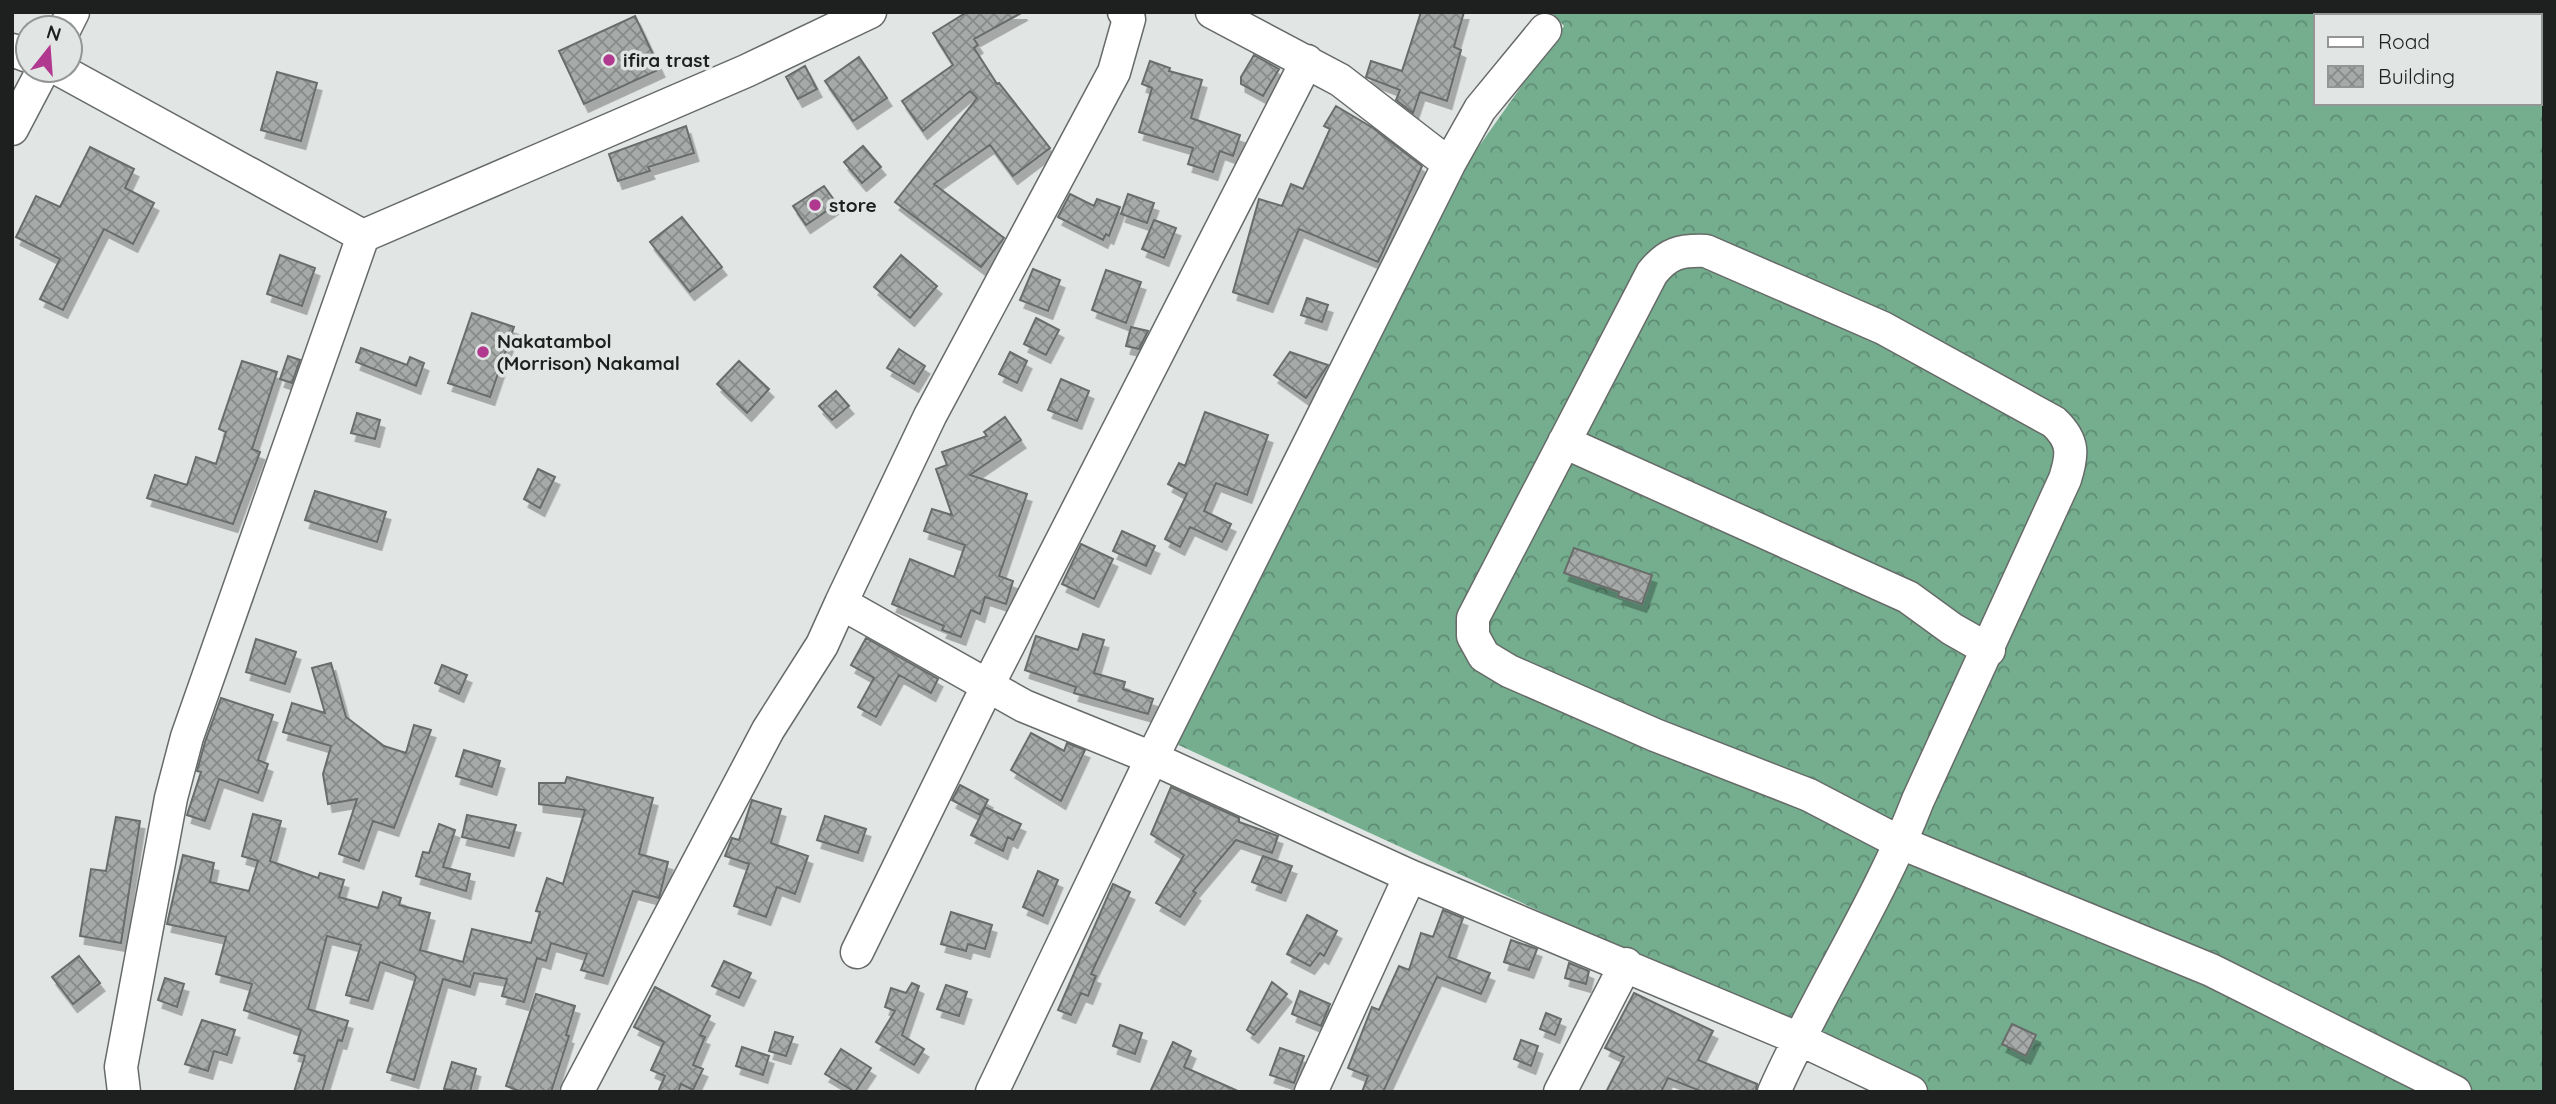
<svg xmlns="http://www.w3.org/2000/svg" width="2556" height="1104" font-family="Quicksand,sans-serif">
<defs>
<pattern id="forest-crowns" width="20" height="18" patternUnits="userSpaceOnUse" patternTransform="scale(1.75)"><rect width="20" height="18" fill="#74ae8f"/><path d="M2 6a3 3 0 1 1 6 0M12 15a3 3 0 1 1 6 0" fill="none" stroke="#5f8d74"/></pattern>
<pattern id="building-cross-hatch" width="8" height="8" patternUnits="userSpaceOnUse" patternTransform="scale(1.75)"><rect width="8" height="8" fill="#a6aaa8"/><path d="M0 0l8 8M0 8l8-8" fill="none" stroke="#878a88"/></pattern>
<filter id="shadow"><feDropShadow dx="4.5" dy="8" stdDeviation="0" flood-color="#0004"/></filter>
</defs>
<rect width="100%" height="100%" fill="#e1e5e3"/>
<!-- forest -->
<path fill="url(#forest-crowns)" fill-rule="evenodd" d="M1551 12H2544V1092H1933L1172 742 1465 166 1564 26ZM2316 16H2540V103H2316Z"/>
<!-- building -->
<path fill="url(#building-cross-hatch)" stroke="#696d6b" stroke-width="2" filter="url(#shadow)" d="M967 12H1023L974 39 978 45 974 48 997 84 999 83 1050 148 1013 176 990 145 934 184 1004 238 981 267 895 202 977 98 970 91 923 131 902 101 953 65 933 33Z
M1421 12H1464L1454 47 1461 50 1447 101 1420 92 1413 113 1396 100 1400 90 1366 77 1371 61 1402 71Z
M635 16 660 69 584 104 559 51Z
M1254 55 1279 69 1263 96 1241 84V77Z
M859 57 887 98 853 121 825 81Z
M1150 61 1170 68 1169 71 1202 80 1191 118 1240 135 1233 156 1220 151 1213 172 1188 164 1193 148 1139 132 1152 88 1142 84Z
M805 66 817 89 798 99 786 77Z
M277 72 317 83 301 141 261 130Z
M1336 106 1373 128 1422 166 1378 262 1299 229 1268 304 1233 292 1259 199 1282 206 1291 184 1303 189 1330 129 1324 126Z
M686 126 694 153 648 167 650 171 618 181 609 154Z
M863 146 881 167 862 183 844 162Z
M90 147 134 169 125 188 154 203 133 244 104 229 63 310 40 299 60 259 16 237 36 196 60 207Z
M824 186 837 204 806 225 793 206Z
M1070 194 1094 206 1097 199 1120 207 1109 236 1106 234 1103 240 1058 217Z
M1128 194 1154 203 1147 223 1121 214Z
M682 217 722 267 690 292 650 242Z
M1154 220 1176 228 1164 258 1142 249Z
M280 255 315 268 302 306 267 294Z
M901 255 937 286 910 318 874 287Z
M1033 269 1060 280 1048 311 1020 300Z
M1106 270 1141 282 1126 323 1092 310Z
M1307 298 1328 305 1322 322 1301 315Z
M472 313 514 327 490 397 448 383Z
M1036 318 1059 330 1046 355 1024 344Z
M1131 327 1148 331 1139 349 1126 346Z
M361 348 407 365 410 357 424 363 416 386 356 362Z
M899 349 925 366 914 384 887 368Z
M1010 352 1027 361 1017 383 999 374Z
M1290 352 1328 365 1306 398 1274 375Z
M288 356 300 360 292 383 280 379Z
M242 361 277 372 252 449 260 452 233 524 147 498 155 475 187 485 196 457 216 464 226 432 219 429Z
M739 361 769 389 747 413 717 384Z
M1061 379 1089 391 1077 421 1048 410Z
M836 391 849 406 832 420 819 406Z
M1205 412 1268 435 1247 495 1216 483 1204 511 1231 524 1222 542 1190 527 1180 547 1165 539 1187 494 1168 484 1179 463 1185 466Z
M357 413 380 420 375 439 351 433Z
M1005 417 1021 440 970 475 1027 494 999 576 1013 581 1006 604 985 597 980 614 971 610 961 637 942 630 944 626 892 604 910 559 954 577 965 545 924 531 932 509 952 515 936 469 947 465 942 452 987 436 984 432Z
M538 469 555 477 540 508 524 499Z
M315 491 386 512 377 542 305 520Z
M1122 531 1155 546 1146 566 1113 551Z
M1081 544 1113 559 1094 599 1062 584Z
M1574 548 1652 575 1642 604 1618 596 1619 592 1564 573Z
M1083 634 1104 640 1094 673 1125 682 1123 689 1153 699 1148 714 1074 693 1076 687 1025 670 1036 636 1078 650Z
M866 638 938 679 931 693 899 675 876 717 858 707 874 678 851 665Z
M256 639 296 652 285 684 246 672Z
M331 663 346 717 384 746 406 753 414 725 431 730 394 828 373 821 359 861 339 854 357 799 328 804 323 774 331 746 283 732 292 703 325 713 312 668Z
M442 665 467 675 459 694 435 683Z
M221 698 273 715 258 760 268 764 258 793 219 779 205 821 187 815 201 772 197 771 205 742Z
M1031 733 1064 751 1067 743 1085 750 1061 801 1011 770Z
M464 750 500 761 492 787 456 776Z
M567 777 653 798 639 854 668 862 659 898 633 891 603 976 581 970 587 954 551 943 546 961 537 958 524 1002 502 996 507 979 474 973 470 987 443 979 414 1080 387 1072 416 977 414 974 380 962 368 1001 346 995 361 945 327 936 308 1009 348 1021 342 1041 338 1040 322 1092H294L305 1056 294 1053 301 1030 244 1010 252 984 216 974 226 937 167 924 183 855 214 863 210 882 249 891 258 861 242 856 253 814 281 821 270 861 318 878 320 873 344 880 339 897 378 908 383 892 401 898 399 905 430 913 420 950 463 962 472 929 531 943 540 912 536 911 547 878 563 884 585 810 539 804V783H565Z
M960 785 988 800 980 815 952 800Z
M1171 787 1239 818V822L1278 836 1272 853 1236 840 1193 891 1196 893 1180 917 1156 903 1184 855 1151 834Z
M752 800 781 809 771 843 808 856 795 894 777 887 766 917 734 906 749 864 725 856 732 838 739 840Z
M985 807 1021 824 1013 840 1008 837 1003 851 971 835Z
M467 815 516 825 509 848 462 837Z
M825 816 866 829 858 853 817 840Z
M116 817 140 821 121 943 80 936 91 869 106 871Z
M439 824 455 830 443 867 470 874 466 891 416 876 423 852 429 853Z
M1263 856 1292 866 1281 893 1252 882Z
M1038 871 1058 880 1043 916 1023 907Z
M1113 884 1130 892 1091 974 1096 976 1088 996 1081 993 1071 1015 1058 1010Z
M1443 910 1463 918 1449 957 1490 973 1481 994 1437 977 1383 1092H1362L1368 1076 1348 1068 1372 1007 1379 1010 1399 966 1409 970 1421 933 1433 937Z
M951 912 992 925 985 949 968 944 966 951 941 944Z
M1307 915 1337 931 1324 956 1320 953 1310 966 1287 954Z
M1511 940 1537 949 1529 970 1504 962Z
M79 956 100 983 73 1004 52 977Z
M724 961 751 973 739 998 712 986Z
M1569 963 1589 971 1586 984 1565 978Z
M165 978 184 984 177 1007 158 1000Z
M1272 982 1287 994 1254 1035 1247 1030Z
M912 983 919 986 902 1035 924 1049 914 1065 876 1042 895 1011 885 1007 891 988 906 993Z
M946 985 967 992 959 1016 937 1009Z
M655 987 710 1016 700 1035 705 1037 693 1065 703 1069 693 1090 681 1084 678 1092H658L665 1076 651 1070 664 1042 634 1027Z
M1300 991 1330 1004 1321 1026 1292 1014Z
M1634 993 1713 1031 1698 1060 1757 1084 1756 1092H1703L1668 1078 1661 1092H1606L1624 1057 1605 1048Z
M536 994 575 1006 566 1035 569 1036 551 1092H522L506 1086Z
M1546 1013 1561 1019 1555 1035 1540 1029Z
M202 1020 235 1030 227 1055 214 1051 208 1071 185 1064Z
M2012 1024 2036 1035 2026 1056 2002 1044Z
M1120 1025 1142 1033 1135 1054 1113 1046Z
M775 1032 793 1037 786 1056 769 1051Z
M1521 1040 1538 1046 1531 1066 1514 1059Z
M1173 1042 1191 1051 1184 1067 1240 1092H1150Z
M742 1047 769 1056 763 1075 736 1066Z
M1280 1048 1304 1056 1294 1083 1270 1075Z
M841 1049 871 1068 855 1092 825 1074Z
M452 1062 476 1069 470 1092 444 1089Z"/>
<g fill="none" stroke-linecap="round" stroke-linejoin="round">
<defs>
<path id="minor" d="M1212 12 1340 80 1449 164
M65 28 73 12
M12 50 28 56
M60 70 363 236 746 71 870 12
M12 129 43 70
M1564 442 1908 597 1952 629 1989 650
M841 603 930 416 1114 72 1129 19 1124 12
M857 952 987 687 1307 61
M124 1092 121 1067 171 798 187 737 363 236
M577 1092 768 730 822 645 841 603 1024 706 1152 758 1410 876 1797 1038 1911 1092
M992 1092 1152 758 1449 164 1480 109 1545 30
M1311 1092 1410 876
M1560 1092 1626 964
M1774 1092C1818 993 1879 901 1918 800L2065 479C2073 454 2074 441 2054 422L1883 328 1706 251C1680 250 1668 253 1652 273L1473 618V636L1484 656 1509 671 1655 735 1809 795 1901 843 2211 970 2455 1092"/>
</defs>
<!-- minor casing -->
<use href="#minor" stroke="#676b68" stroke-width="35"/>
<!-- minor -->
<use href="#minor" stroke="#fff" stroke-width="32"/>
</g>
<!-- markers -->
<g fill="#b0398f" stroke="#e1e5e3" stroke-width="2.5">
<circle cx="609" cy="60" r="7"/>
<circle cx="815" cy="205" r="7"/>
<circle cx="483" cy="352" r="7"/>
</g>
<g text-anchor="middle" stroke-width="7" stroke-linejoin="round" paint-order="stroke">
<!-- poi labels -->
<g font-size="19" font-weight="bold" fill="#1e201f" stroke="#e1e5e3" text-anchor="start">
<text x="623" y="67">ifira trast</text>
<text x="829" y="212">store</text>
<text x="497" y="348">Nakatambol<tspan x="497" dy="22">(Morrison) Nakamal</tspan></text>
</g>
</g>
<!-- border -->
<rect width="2556" height="1104" fill="none" stroke="#1e201f" stroke-width="28"/>
<!-- legend -->
<rect x="2314" y="14" width="228" height="91" fill="#e1e5e3" stroke="#939695" stroke-width="2"/>
<rect x="2328" y="37" width="35" height="10" fill="#ffffff" stroke="#939695" stroke-width="2"/>
<text x="2378" y="49" font-size="21" fill="#1e201f">Road</text>
<rect x="2328" y="66" width="35" height="21" fill="url(#building-cross-hatch)" stroke="#939695" stroke-width="2"/>
<text x="2378" y="84" font-size="21" fill="#1e201f">Building</text>
<!-- north arrow -->
<g transform="translate(49 49) rotate(17)"><circle r="33" fill="#e1e5e3" stroke="#939695" stroke-width="2"/>
<path d="M0-5L12 26L0 18L-12 26Z" fill="#b0398f"/>
<text y="-10" font-size="19" font-weight="bold" text-anchor="middle" fill="#1e201f">N</text>
</g>
</svg>
